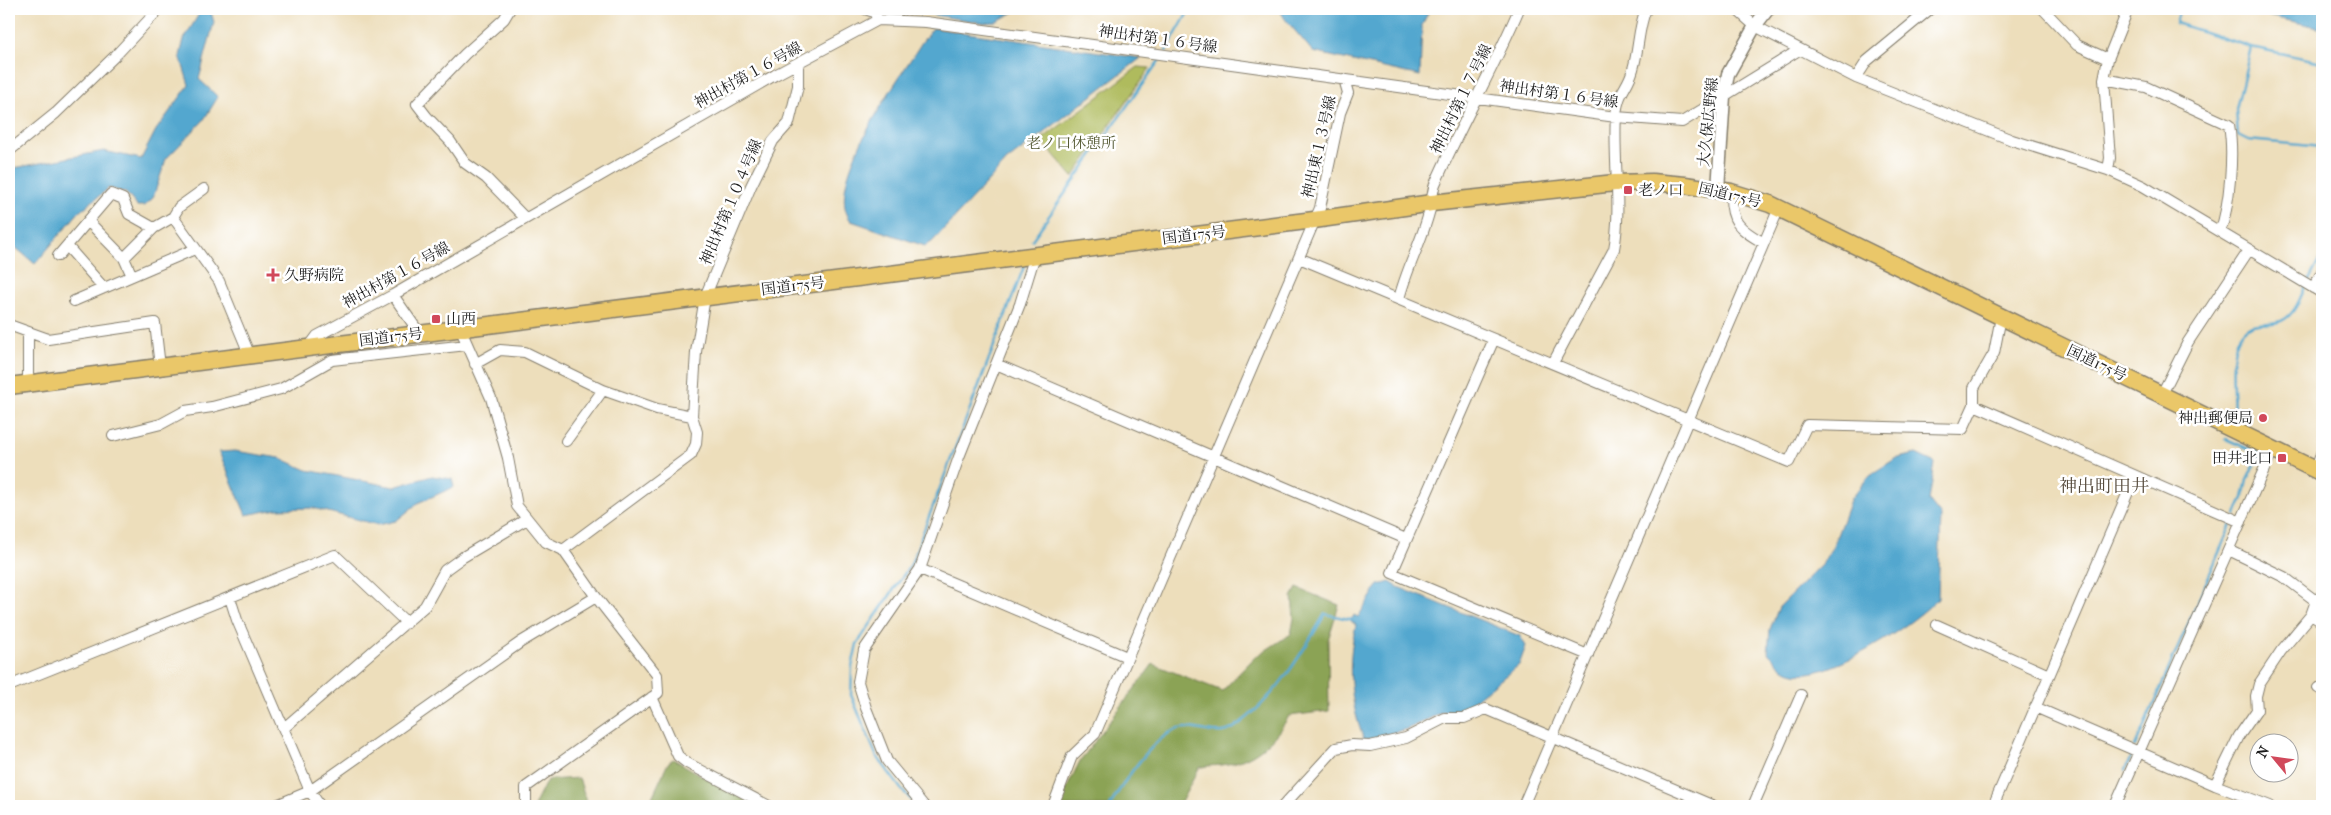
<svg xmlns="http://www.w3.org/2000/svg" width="2331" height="815" font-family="'IM FELL French Canon','Noto Serif JP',serif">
<rect width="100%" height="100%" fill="#fff"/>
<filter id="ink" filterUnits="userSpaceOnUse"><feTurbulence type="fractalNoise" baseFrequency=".02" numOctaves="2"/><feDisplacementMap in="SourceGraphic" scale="10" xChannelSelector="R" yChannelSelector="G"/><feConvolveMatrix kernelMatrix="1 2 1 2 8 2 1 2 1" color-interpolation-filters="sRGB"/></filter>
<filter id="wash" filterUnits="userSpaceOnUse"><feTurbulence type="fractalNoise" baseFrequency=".0096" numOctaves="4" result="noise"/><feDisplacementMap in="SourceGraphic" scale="20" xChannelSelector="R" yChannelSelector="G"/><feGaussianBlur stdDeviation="1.12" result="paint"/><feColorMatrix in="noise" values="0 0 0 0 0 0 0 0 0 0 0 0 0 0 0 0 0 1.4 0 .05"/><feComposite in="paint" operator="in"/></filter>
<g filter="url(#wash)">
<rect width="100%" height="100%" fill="#eddebb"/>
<!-- green -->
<path fill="#afbb5d" stroke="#666c3c" d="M1138 67 1150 68 1073 177 1041 140Z"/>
<!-- forest -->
<path fill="#8ba354" stroke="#546038" d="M1297 588 1339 605 1328 640 1329 711 1289 716C1274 742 1253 761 1222 765 1214 766 1207 765 1199 768L1179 806H1058L1080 761 1153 664 1222 691 1255 657 1291 634 1294 618 1292 597Z
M673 759 756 806H648L668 763Z
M579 778 588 806H534L547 780Z"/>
<!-- water -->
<path fill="#53a7cf" stroke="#386276" d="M202 9H210L214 22 199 79 218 97 203 121 166 159 153 198 145 206H137L126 193 109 188 79 212 35 264 9 242V172L14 168 104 151 141 159 156 130 189 85 180 56 184 39Z
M926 9H1020L995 22 984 23 927 14Z
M1279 9H1430L1422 25 1420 76 1313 52 1285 19Z
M2236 9H2322V28Z
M933 28 1141 58 1007 161 932 242 925 246 851 221C821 184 901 76 922 42Z
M235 451 280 458 307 470 394 487 432 476 452 479 454 487 418 503 396 521 378 525 313 508 277 509 246 515 219 452Z
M1916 454 1935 463 1929 501 1941 516 1938 598C1916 623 1821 687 1788 671 1781 668 1774 658 1768 653L1770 629 1779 607 1822 564 1833 546 1851 498 1870 475 1895 459Z
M1390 582 1398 587 1520 636 1526 646 1519 665 1461 711 1443 712 1407 729 1364 740C1350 703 1346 664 1356 625L1351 621 1354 615 1358 617 1375 590 1379 585Z"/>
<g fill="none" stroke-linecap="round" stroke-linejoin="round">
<!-- stream -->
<path stroke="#53a7cf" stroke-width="2.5" d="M2180 9 2176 23 2251 47 2322 62
M2251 47 2236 109 2238 135 2248 140 2322 147
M1166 51 1190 9
M1032 240 1161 58
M2308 282 2322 255
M2234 416C2234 396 2229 358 2238 339 2249 317 2264 327 2281 321 2294 316 2300 299 2305 287
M2226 439 2260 454 2247 480 2243 498 2236 515
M2135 747 2233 520
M2125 770 2133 752
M917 806 901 789 876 755 851 695 852 667 857 644 911 564 1025 264
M1110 806C1122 784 1157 729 1184 728 1202 727 1219 739 1235 727 1275 699 1301 655 1325 614L1354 620"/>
</g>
</g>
<g filter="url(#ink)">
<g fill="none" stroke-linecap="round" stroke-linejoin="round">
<defs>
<path id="minor" d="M510 9 504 19 465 54 417 104 427 117 450 141 465 163 486 178 525 218
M865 9 874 12 878 20
M1736 9 1755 26 1856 78 2012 140 2108 170 2143 186 2322 293
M2043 9 2077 45 2108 59
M1856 78 1867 61 1930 9
M2104 79 2146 87 2229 125C2234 153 2230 205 2220 232
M9 151 56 113 117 54 159 9
M2108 170 2110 158 2104 79 2108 59 2128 9
M204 189 179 207 173 217 219 281 250 356
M88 221 124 258 132 276
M1764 243 1779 208
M67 246 104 288
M58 256 111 194 123 199 129 214 154 228 173 217
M124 258 154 228
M1299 258 1789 462 1807 425 1963 429 1974 405V388L1994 353 2001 317
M2313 288 2322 272
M393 295 420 334
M1399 299C1406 270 1421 243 1429 213 1432 204 1432 193 1435 184 1461 124 1494 68 1519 9
M74 301 195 249
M9 325 48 339 155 323 160 367
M460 328 491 398 508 458 517 506 546 542 563 550 596 597 657 675 658 693 526 787V806
M1494 339 1392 573 1588 655
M308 348 317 336 393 295 775 75 878 20 926 22 1616 117 1682 122 1799 50
M1553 363 1614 249C1622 207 1613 158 1616 115 1618 91 1628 88 1633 69 1639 49 1638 28 1646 9
M475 364 500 350 525 352 603 390 657 409 692 416
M996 364 1406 539
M28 384V334
M2162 394 2188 342 2249 250
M1974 405 2241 522
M113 436 161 424 185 411 212 407 281 389 332 360 467 345
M566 441 603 390
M2316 470 2322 451
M563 550 691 455 696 444 697 432 692 416 696 352 705 297 751 186 773 141 789 123 798 86V64
M2229 550 2284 577 2316 601
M920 569 1127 657
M230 598 237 620 310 791 320 806
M2311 615 2322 622
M1937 625 2049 675
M9 686 335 555 407 623
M2318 688 2322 690
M652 697 678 756 687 763 769 806
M2035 707 2215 785 2270 806
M284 728 425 606 445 570 463 557 527 519
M2215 785 2239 736 2257 710 2256 696 2259 684 2281 651 2311 615 2316 601 2322 595
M274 806 310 791 521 642 596 597
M924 806 887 761 866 708 858 682 864 650 920 569 959 457 1020 304 1035 255
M1053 806 1072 756 1095 734 1320 208 1340 113 1348 93 1344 79
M1283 806 1336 748 1352 745 1370 746 1406 738 1445 718H1464L1486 709 1714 806
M1523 806 1764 243C1739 229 1730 222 1731 192
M1753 806 1801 695
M1993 806 2135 476
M2115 806 2273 449"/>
<path id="tertiary" d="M1718 190 1724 96 1728 74 1755 26 1768 9"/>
<path id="trunk" d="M9 386 1314 220 1432 203 1615 183 1652 182 1685 185 1731 192 1770 204 2322 473"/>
</defs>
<!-- minor casing -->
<use href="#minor" stroke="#847d6c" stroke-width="12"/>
<!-- tertiary casing -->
<use href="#tertiary" stroke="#847d6c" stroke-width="15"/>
<!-- trunk casing -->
<use href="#trunk" stroke="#847d6c" stroke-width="19"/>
<!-- minor -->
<use href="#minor" stroke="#fff" stroke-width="10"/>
<!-- tertiary -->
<use href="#tertiary" stroke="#fff" stroke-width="12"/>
<!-- trunk -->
<use href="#trunk" stroke="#eac769" stroke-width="16"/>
</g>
</g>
<!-- markers -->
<g fill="#d1495b" stroke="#fff" stroke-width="2">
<rect x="1623" y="185" width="10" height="10" rx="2.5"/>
<path d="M270.5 267.5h5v5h5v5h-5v5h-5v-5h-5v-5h5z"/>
<rect x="431" y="314" width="10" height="10" rx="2.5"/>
<circle cx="2263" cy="418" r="5"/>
<rect x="2277" y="453" width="10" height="10" rx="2.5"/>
</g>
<g text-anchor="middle" stroke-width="5" stroke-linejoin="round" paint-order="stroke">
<!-- street labels -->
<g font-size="15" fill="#1c1c1c" stroke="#fff">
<text transform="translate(1158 39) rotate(8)" y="5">神出村第１６号線</text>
<text transform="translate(748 75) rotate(-29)" y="5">神出村第１６号線</text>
<text transform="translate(1559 94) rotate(8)" y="5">神出村第１６号線</text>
<text transform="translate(1461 99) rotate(-64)" y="5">神出村第１７号線</text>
<text transform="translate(1708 122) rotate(-84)" y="5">大久保広野線</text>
<text transform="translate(1319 147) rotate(-77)" y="5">神出東１３号線</text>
<text transform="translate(1730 195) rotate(13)" y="5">国道175号</text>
<text transform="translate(731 202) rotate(-67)" y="5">神出村第１０４号線</text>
<text transform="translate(1194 235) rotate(-7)" y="5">国道175号</text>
<text transform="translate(396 275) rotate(-29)" y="5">神出村第１６号線</text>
<text transform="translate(793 286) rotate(-7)" y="5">国道175号</text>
<text transform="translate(391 337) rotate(-7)" y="5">国道175号</text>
<text transform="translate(2097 363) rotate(25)" y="5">国道175号</text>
</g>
<!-- park labels -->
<g font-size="15" fill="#575c36" stroke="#fff">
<text x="1071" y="148">老ノ口休憩所</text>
</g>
<!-- poi labels -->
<g font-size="15" fill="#1c1c1c" stroke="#fff" text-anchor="start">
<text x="1638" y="195">老ノ口</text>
<text x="284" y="280">久野病院</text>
<text x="446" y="324">山西</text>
<text x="2253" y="423" text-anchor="end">神出郵便局</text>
<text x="2272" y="463" text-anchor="end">田井北口</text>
</g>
<!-- quarter labels -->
<g font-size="18" fill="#554a3c" stroke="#fff">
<text x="2104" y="492">神出町田井</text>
</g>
</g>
<!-- margin -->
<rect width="2331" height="815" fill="none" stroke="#fff" stroke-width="30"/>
<!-- north arrow -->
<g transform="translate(2274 758) rotate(299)"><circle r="24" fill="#ffffff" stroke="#a4a4a4"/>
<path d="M0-4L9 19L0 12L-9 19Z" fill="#d1495b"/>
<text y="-8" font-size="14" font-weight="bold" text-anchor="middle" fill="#1c1c1c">N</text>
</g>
</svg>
